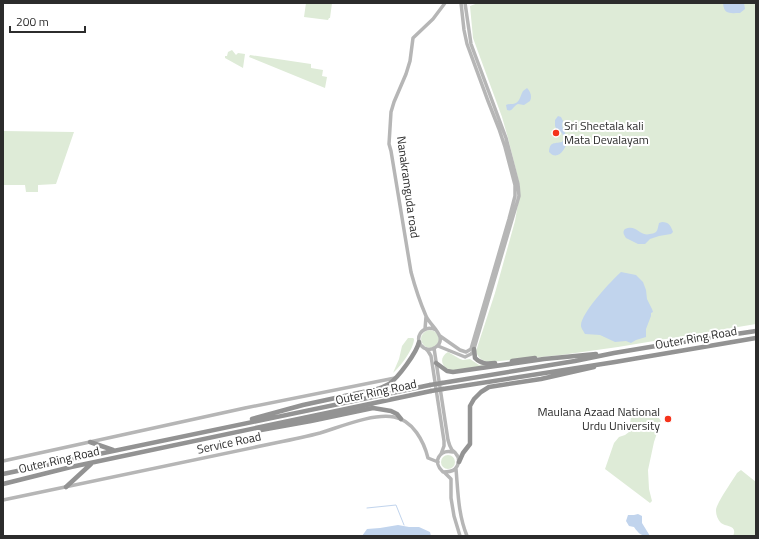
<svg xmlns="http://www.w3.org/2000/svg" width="759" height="539" font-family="'Titillium Web',sans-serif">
<rect width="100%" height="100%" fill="#fff"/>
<!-- green -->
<path fill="#deebd7" d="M306 3H332L330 18H329L328 20 304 17Z
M478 3H756V324L618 347 561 355 490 362C483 361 478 359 476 351L495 293 515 221 519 198 520 186 508 138 502 117 473 38 470 6Z
M232 50 236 55 238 53 245 54 243 68 225 58V56H227L228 52Z
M250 55 311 64V68L323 70 322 76 327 77 325 88 249 57Z
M3 131 74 132 56 184 38 185V192H26L25 185H3Z
M421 339a9 9 0 1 1 18 0a9 9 0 1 1-18 0Z
M408 338H413L414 339C414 349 400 367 393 373L399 359 402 346Z
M448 352 460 359 463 360 470 359 479 365 488 366C477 367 455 374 446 368 440 363 441 356 448 352Z
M641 410 657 416 659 418 661 421 654 442 648 470 649 489 652 501 650 503 605 469 614 443 619 437 625 435 629 432 631 416 634 413Z
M441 462a7 7 0 1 1 14 0a7 7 0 1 1-14 0Z
M741 470 756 482V536H733C738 525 726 527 721 523 718 520 716 515 716 511 715 505 733 480 737 473Z"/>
<!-- water -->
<path fill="#c1d4ed" d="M723 3H744L745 9 740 13C730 13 724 15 723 3Z
M527 88C531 92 532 97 530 101L524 105 518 104C513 106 513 112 507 110L506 105C508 104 511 104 513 104 520 103 520 96 523 91Z
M558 116 561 117 563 121 562 126 568 140C566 148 558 162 549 152 550 141 554 144 562 142L564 139 562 133 557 130 555 126V120Z
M662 222C669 222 671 226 673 232L671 234 659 236 650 239 645 244H638L626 238C624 235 622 232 625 229 637 224 639 237 650 234 651 234 655 233 656 232 658 230 658 226 659 223Z
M621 272 636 275 643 282 646 290 647 299 652 309 653 312 651 313V316L646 329V337L636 340 631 343 626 341 615 342 600 335 585 334C584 332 581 328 581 326 580 314 612 280 621 272Z
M638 514 642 516V523L650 536C641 536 639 534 634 527L629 526 626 521 628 515H634Z
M398 525 409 527H419L430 532 431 536H362L367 529 380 528Z"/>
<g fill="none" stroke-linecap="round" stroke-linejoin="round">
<!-- stream -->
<path stroke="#c1d4ed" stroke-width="1" d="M367 508 396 505 404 525"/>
<!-- secondary -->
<path stroke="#b6b6b6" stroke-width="3.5" d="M425 329 426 317
M436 330C422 323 412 340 424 348 431 352 442 346 440 337 438 330 429 323 426 316 420 302 415 287 411 272L391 151 389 144 391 112 394 102 406 74 410 61 413 38 433 19 445 3
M440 336 460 350 466 352 471 349 509 219 515 196V185L505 147 499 129 488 101 467 44 464 30 461 3
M438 346 465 357 471 354 473 352 519 196 518 184 506 138 471 44 465 3
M434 348 448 440C449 444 450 447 452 450 453 451 455 452 456 454 460 458 459 465 455 469 452 472 448 472 443 472 432 462 439 449 453 452
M426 349 428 351 431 356 444 441V446L441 454
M3 461 245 408 395 378
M456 469C458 491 458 514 467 536
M444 472 451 479V498L454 516 460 536
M3 500 275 443C290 440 305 437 320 433 340 427 373 413 394 417 413 420 424 442 428 458L438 462"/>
<!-- motorway -->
<path stroke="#939393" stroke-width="4.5" d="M474 349 475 358C481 364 487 364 495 363
M512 361 535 358
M436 363 447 371 453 372 544 359 596 354
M442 383 575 361 614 353 656 346 756 331
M443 389 615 362 756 338
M252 419 303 405 377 389C381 388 385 386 389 384 398 378 417 352 419 342
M261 430 311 421 373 408 391 411 397 414 401 419
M90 442 113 450
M459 462 463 453 470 444V406L474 399 481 392 489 387 541 379 594 367
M3 474 430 385
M3 484 71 467 431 391
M66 487 91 464"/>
<!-- motorway-bridge -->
<path stroke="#939393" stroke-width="4.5" d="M430 385 442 383
M431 391 443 389"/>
</g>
<!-- markers -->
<g fill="#f5331b" stroke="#fff" stroke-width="1.5">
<circle cx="556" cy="133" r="4"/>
<circle cx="668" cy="419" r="4"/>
</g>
<g text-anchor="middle" stroke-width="4" stroke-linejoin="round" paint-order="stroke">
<!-- poi labels -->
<g font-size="12" fill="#2c2c2c" stroke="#fff" text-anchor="start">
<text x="564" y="130">Sri Sheetala kali<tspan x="564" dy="14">Mata Devalayam</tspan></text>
<text x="660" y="416" text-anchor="end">Maulana Azaad National<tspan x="660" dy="14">Urdu University</tspan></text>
</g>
<!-- street labels -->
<g font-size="12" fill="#2c2c2c" stroke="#fff">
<text transform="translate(408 187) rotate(82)" y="4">Nanakramguda road</text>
<text transform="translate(696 338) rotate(-10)" y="4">Outer Ring Road</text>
<text transform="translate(376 392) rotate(-12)" y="4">Outer Ring Road</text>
<text transform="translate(229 443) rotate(-12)" y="4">Service Road</text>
<text transform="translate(59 460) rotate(-13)" y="4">Outer Ring Road</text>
</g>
</g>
<!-- border -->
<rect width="759" height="539" fill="none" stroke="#2c2c2c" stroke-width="8"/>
<!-- scale -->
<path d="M10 26v6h75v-6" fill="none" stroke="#2c2c2c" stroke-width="2"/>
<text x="16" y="26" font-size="12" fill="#2c2c2c" stroke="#ffffff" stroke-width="3" paint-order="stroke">200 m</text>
</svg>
